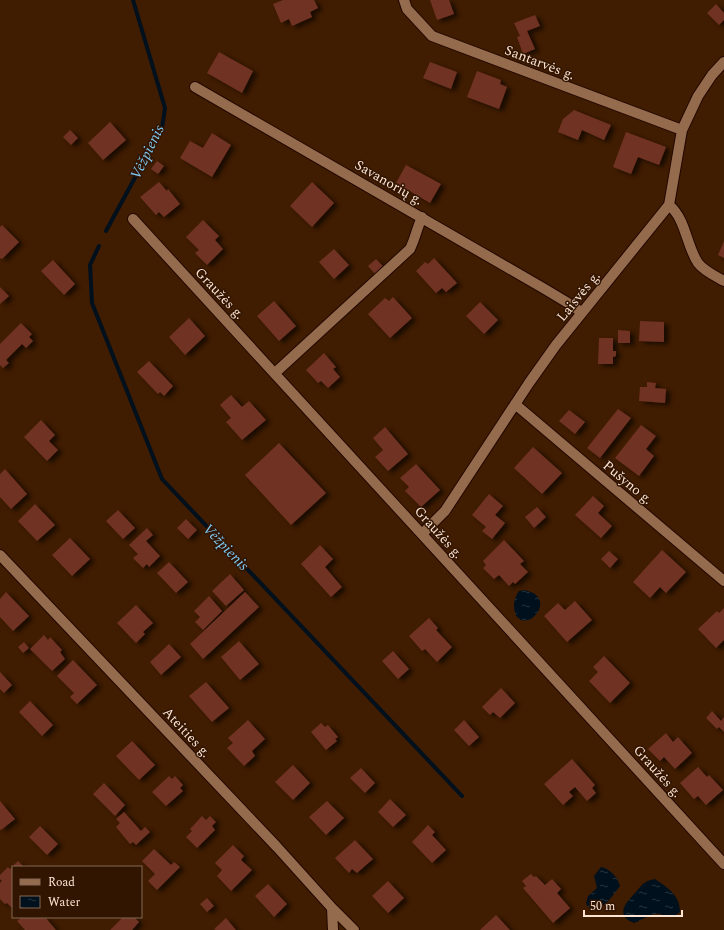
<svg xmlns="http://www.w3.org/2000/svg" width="724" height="930" font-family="Spectral,serif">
<defs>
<pattern id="water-ripples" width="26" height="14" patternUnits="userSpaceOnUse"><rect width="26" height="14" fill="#00101c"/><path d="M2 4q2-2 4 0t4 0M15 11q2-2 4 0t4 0" fill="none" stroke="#26333c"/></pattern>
<filter id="shadow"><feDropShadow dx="4.5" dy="2.5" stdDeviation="2" flood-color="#0009"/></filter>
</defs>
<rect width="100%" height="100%" fill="#401c00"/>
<!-- water -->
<path fill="url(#water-ripples)" d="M524 590C554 595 536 625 521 620 519 619 518 617 516 616 513 606 513 600 519 591Z
M601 867C610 869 618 877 620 886 612 896 605 909 592 910L588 907 586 903 588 896 597 888 594 876Z
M655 879C668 888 680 895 680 912L673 917C667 917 666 916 660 914 652 912 642 920 634 923 614 915 626 902 637 891 639 888 642 884 646 882 648 880 652 880 655 879Z"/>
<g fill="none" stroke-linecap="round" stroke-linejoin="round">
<!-- stream -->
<path stroke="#00101c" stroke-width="4" d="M106 231 162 128 165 108 133 0
M99 246 90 265 92 303 162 479 462 796"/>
</g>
<!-- building -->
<path fill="#6f3224" filter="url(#shadow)" d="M283 0H314L318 8 310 12 312 17 292 26 289 19 281 23 273 4Z
M430 0H449L454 14 437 20Z
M716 4 724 13V20L719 25 707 13Z
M535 15 540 26 527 31 535 49 523 54 517 37 520 36 514 23Z
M219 52 253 71 242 93 207 73Z
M430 62 457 72 451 89 423 78Z
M477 71 501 80 500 84 507 87 499 109 467 97Z
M574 110 611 125 604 140 582 130 578 140 558 132 563 119Z
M110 122 126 140 103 160 88 143Z
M70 130 78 138 71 145 63 137Z
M626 132 666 147 659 165 638 157 631 174 613 167Z
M212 133 231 145 212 177 180 158 190 141 203 148Z
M157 161 164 166 158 174 151 169Z
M406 165 441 184 430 203 396 183Z
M159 182 167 191 168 189 180 204 164 217 159 212 156 215 140 197Z
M312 182 334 203 312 227 290 206Z
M203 220 219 236 215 240 223 249 207 265 195 253 199 250 186 237Z
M2 225 19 242 2 259 0 258V227Z
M724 241V258L718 255Z
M334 249 349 265 334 279 319 262Z
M434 258 457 283 446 292 442 288 436 293 416 271 425 262 428 264Z
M376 259 383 266 375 274 368 266Z
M53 260 75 284 64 295 41 271Z
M0 287 9 296 0 304Z
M393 297 412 318 390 338 368 314 385 298 389 301Z
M274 301 296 326 279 341 257 316Z
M480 302 498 320 484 334 466 316Z
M189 318 205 336 185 355 169 337Z
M640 321 664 322V342L639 341Z
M21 323 32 334 29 337 33 341 26 348 22 344 6 360 9 363 3 368 0 365V344Z
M618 330 630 331V343H618Z
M599 338H613V351H616V356L613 357V364H598Z
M324 353 336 367 333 369 340 377 328 388 321 381 318 383 306 370Z
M149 361 173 386 164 396 160 392 158 394 137 372Z
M647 382 656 383 655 388 666 389 665 403 639 401 640 387H647Z
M231 395 242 407 249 401 266 420 242 440 226 422 231 418 220 405Z
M618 409 631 418 600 458 587 448Z
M569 410 585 422 575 434 559 421Z
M41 420 55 435 49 441 58 450 47 461 24 437Z
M641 425 656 436 646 449 654 456 639 476 615 458Z
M385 427 408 454 388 471 375 457 383 450 373 438Z
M279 443 326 493 291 525 245 475Z
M533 447 562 473 542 494 514 468Z
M416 464 440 490 421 507 405 491 409 487 400 478Z
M5 469 27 494 11 509 0 497V474Z
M489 494 503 506 495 515 505 523 492 539 482 531 486 527 472 515Z
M593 496 604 506 598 513 612 526 601 538 575 515Z
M35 504 55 525 37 541 18 521Z
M537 507 546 517 534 528 525 517Z
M118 510 135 528 123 539 106 521Z
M186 519 197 530 188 539 177 528Z
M147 528 153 535 146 541 160 556 149 567 147 564 143 568 133 558 138 554 129 545Z
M70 538 90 559 72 576 52 555Z
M504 540 524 561 520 564 528 572 515 584 513 582 509 586 499 575 494 579 483 568 486 565 483 561Z
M320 545 333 559 325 567 342 587 331 597 301 564Z
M662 550 686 572 666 593 660 587 650 598 633 582Z
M609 551 618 559 610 568 601 559Z
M169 562 188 582 176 593 157 573Z
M230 574 244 590 226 606 212 591Z
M6 592 29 616 13 631 0 617V599Z
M245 592 259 607 203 659 190 644Z
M209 596 222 611 203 630 195 622 200 617 194 611Z
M575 601 592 620 567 642 544 616 558 603 565 610Z
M136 605 153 623 143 632 145 634 136 643 117 623Z
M724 608V640L716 648 698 629 717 611 719 613Z
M429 618 438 628 436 630 452 647 437 662 425 649 422 651 409 636Z
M44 635 48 640 50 637 62 650 60 652 65 659 52 671 30 649Z
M239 641 259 664 240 680 221 657Z
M24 642 29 648 23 653 18 647Z
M169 644 181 657 161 675 150 662Z
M393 651 409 669 398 679 382 661Z
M604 656 630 683 610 703 589 681 598 672 593 667Z
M73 660 97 685 77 704 70 697 74 693 57 676Z
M0 672 12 685 4 693 0 689Z
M206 682 229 708 212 722 189 696Z
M501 688 515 703 500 718 493 712 490 715 482 707Z
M30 701 53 725 42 736 19 712Z
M712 711 721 721 724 717V732L719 727 717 729 706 718Z
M248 720 265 739 252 751 255 756 244 766 227 748 233 743 228 738Z
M464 720 479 737 469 746 454 730Z
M321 723 325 727 328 725 338 737 335 739 337 741 326 750 311 732Z
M666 733 673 742 678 737 692 753 675 769 664 757 660 761 648 749Z
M132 741 155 765 139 780 116 756Z
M572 759 595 785 592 788 596 793 587 801 575 787 569 792 573 796 563 805 544 784Z
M293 765 310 783 293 800 275 782Z
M698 767 707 777 709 775 723 790 706 805 698 796 694 799 680 783Z
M361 768 375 783 365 793 350 778Z
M169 776 172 779 175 776 183 785 180 788 183 791 166 806 152 792Z
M104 783 125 805 115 816 93 794Z
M390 799 406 815 393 827 378 812Z
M0 801 15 819 1 830 0 829Z
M327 801 344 818 326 835 309 817Z
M124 812 141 831 145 827 150 832 136 845 133 842 130 844 116 827 120 823 116 819Z
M202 816 206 820 210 816 216 822 212 826 215 830 197 848 186 837 192 831 190 829Z
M428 825 435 832 432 835 446 850 432 863 412 842Z
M40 826 58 844 47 855 29 837Z
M355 840 373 859 357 873 352 869 349 873 335 858Z
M233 845 244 856 241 860 252 870 231 891 217 876 222 870 215 863Z
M154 849 171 865 174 862 180 867 157 890 148 881 155 874 142 861Z
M18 861 24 867H13V909L7 903 5 904 0 899V883L2 881 0 879V875L8 867 10 869Z
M531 874 534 877 536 876 545 885 552 879 561 889 557 893 570 908 553 923 523 888 526 886 522 881Z
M388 881 404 898 388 913 372 896Z
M268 884 287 904 274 917 255 896Z
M207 898 214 906 207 912 200 904Z
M496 915 510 930H480Z
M22 917H45L56 930H25L17 921Z
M123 917H134L139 922 132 930H110Z
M226 918 236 930H216L214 929Z"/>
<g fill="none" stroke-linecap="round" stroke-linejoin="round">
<defs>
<path id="minor" d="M404 0 407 9 432 36 682 130
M195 87 543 288 573 306 582 313
M669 205C686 219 686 245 698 263 704 271 715 276 724 281
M133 219 724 864
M275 373 410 249C415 239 417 228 422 217
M515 404 724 581
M422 534 445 511 529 383 556 345 669 205 682 130 698 96 712 75 724 62
M0 555 277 847 332 908 354 930
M332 908 333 930"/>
</defs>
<!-- minor casing -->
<use href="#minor" stroke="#220700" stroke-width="12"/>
<!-- minor -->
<use href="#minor" stroke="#956b4d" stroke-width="10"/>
</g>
<g text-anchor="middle" stroke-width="3" stroke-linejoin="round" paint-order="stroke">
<!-- street labels -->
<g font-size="14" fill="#fde4d4" stroke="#311501">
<text transform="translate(540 62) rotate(21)" y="5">Santarvės g.</text>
<text transform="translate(389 182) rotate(30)" y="5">Savanorių g.</text>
<text transform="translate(220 293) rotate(47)" y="5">Graužės g.</text>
<text transform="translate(578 296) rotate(-51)" y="5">Laisvės g.</text>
<text transform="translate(628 482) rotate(40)" y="5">Pušyno g.</text>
<text transform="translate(439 532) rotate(48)" y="5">Graužės g.</text>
<text transform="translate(187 732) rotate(47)" y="5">Ateities g.</text>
<text transform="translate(658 771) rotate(48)" y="5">Graužės g.</text>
</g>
<!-- water labels -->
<g font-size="15" font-style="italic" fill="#7fcaf4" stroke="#311501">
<text transform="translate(147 152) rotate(-64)" y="5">Vėžpienis</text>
<text transform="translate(226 547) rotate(46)" y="5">Vėžpienis</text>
</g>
</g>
<!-- legend -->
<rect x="12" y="866" width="130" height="52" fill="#311501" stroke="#836855"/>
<rect x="20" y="879" width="20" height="6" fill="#956b4d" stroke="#836855"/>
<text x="48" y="886" font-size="12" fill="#fde4d4">Road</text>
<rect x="20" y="896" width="20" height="12" fill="url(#water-ripples)" stroke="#836855"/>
<text x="48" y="906" font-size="12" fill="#fde4d4">Water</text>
<!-- scale -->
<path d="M584 910v6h98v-6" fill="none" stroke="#fde4d4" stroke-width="2"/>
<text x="590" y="910" font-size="12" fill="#fde4d4" stroke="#311501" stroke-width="3" paint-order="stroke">50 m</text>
</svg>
